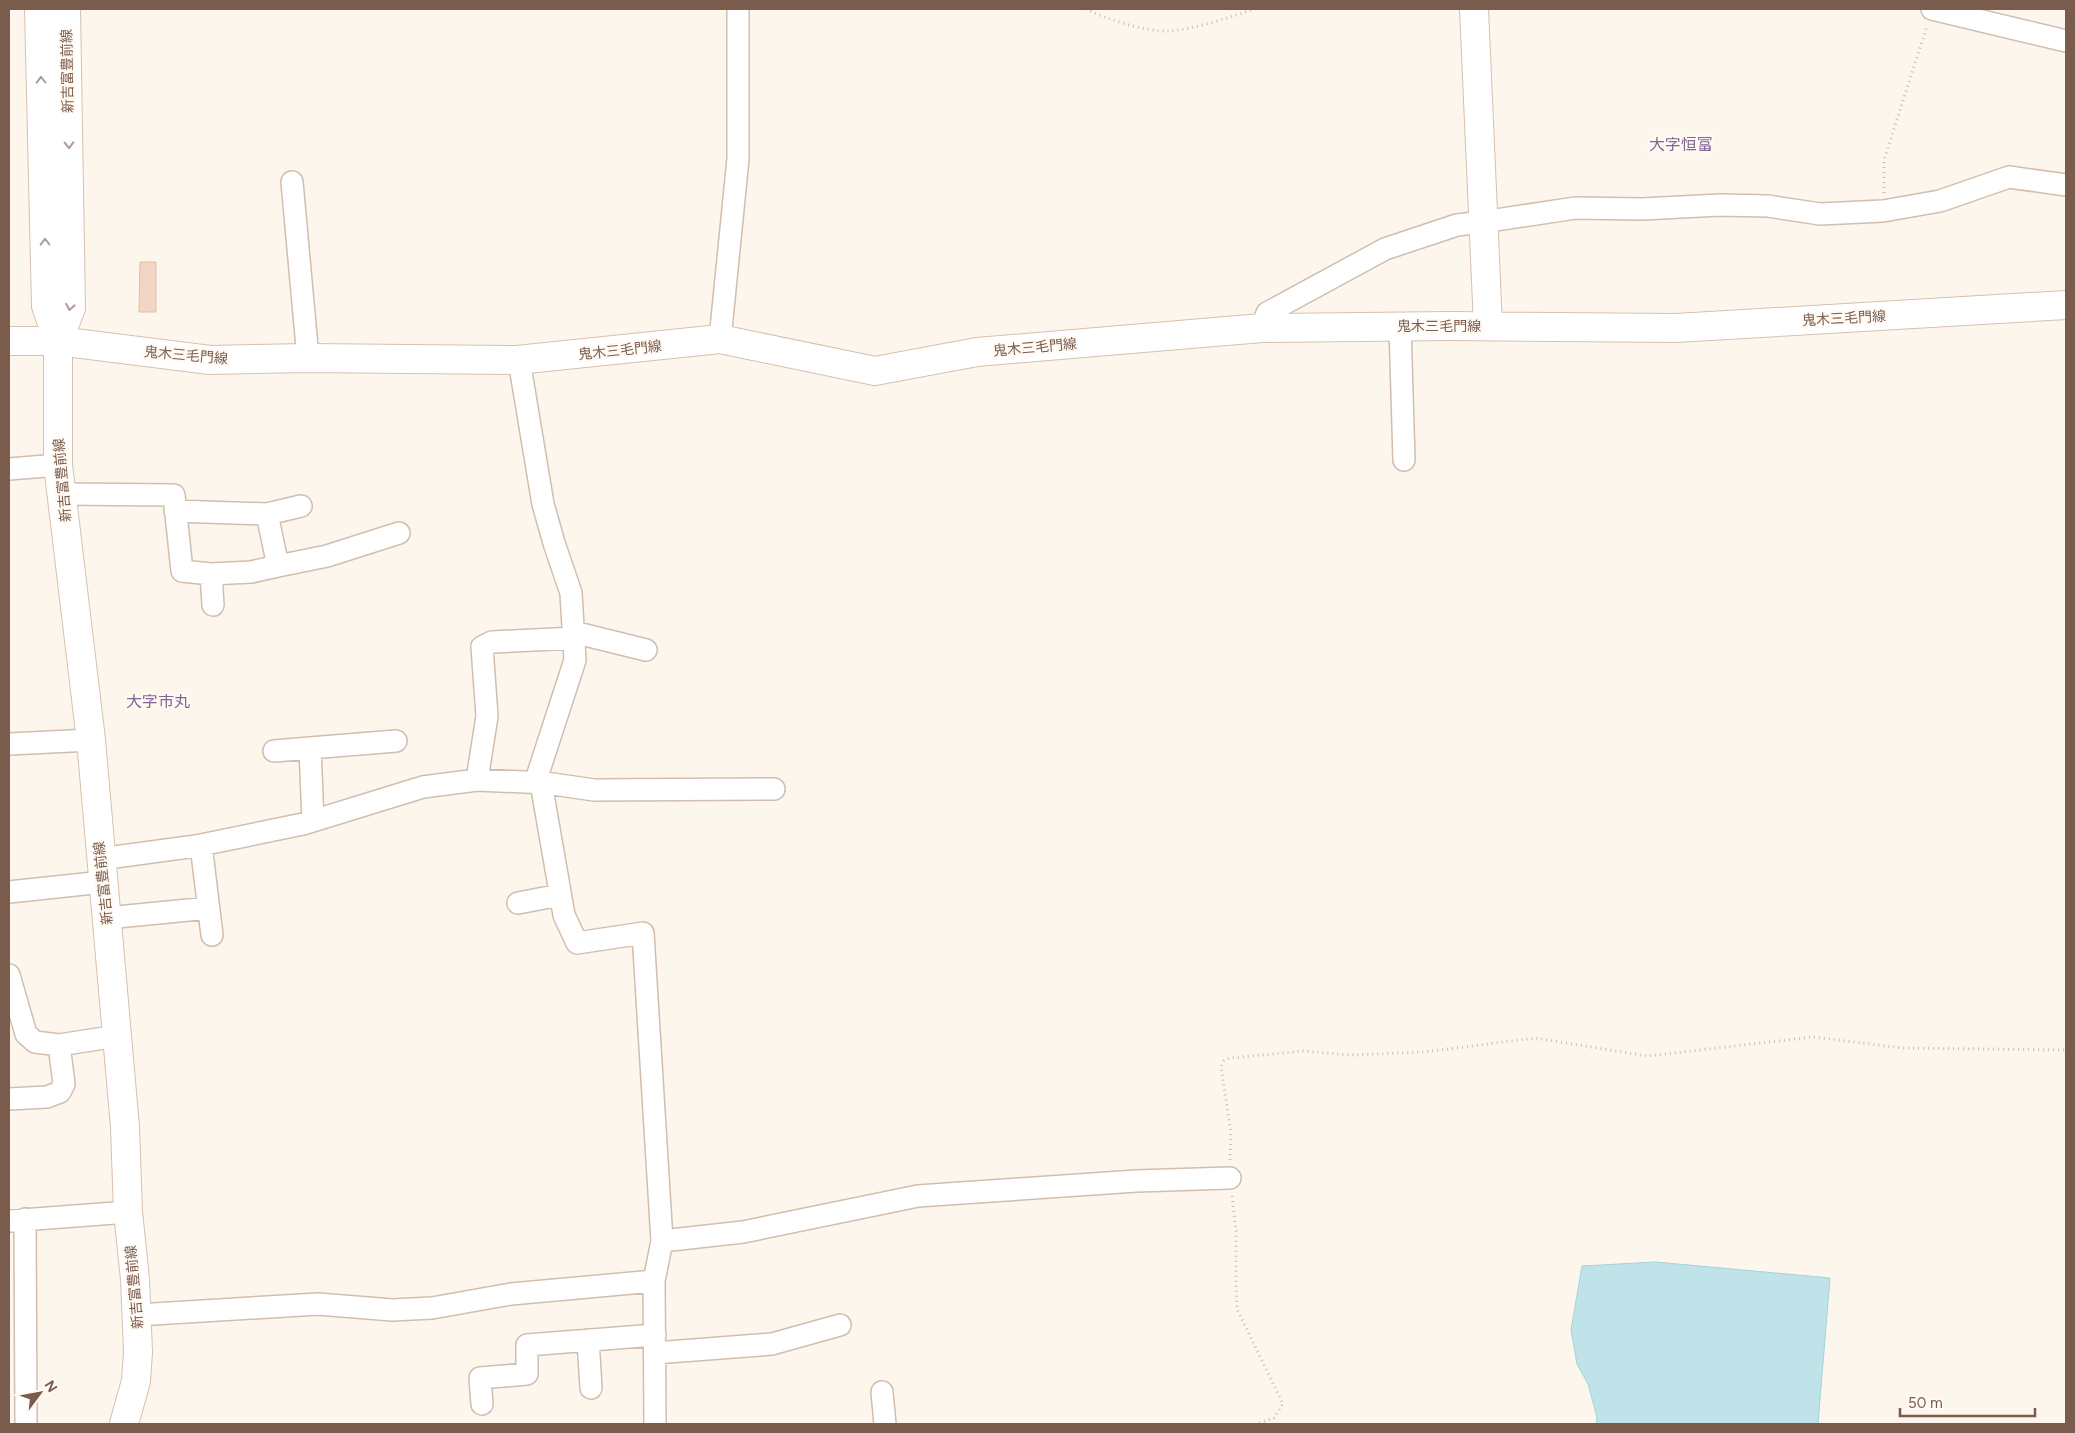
<svg xmlns="http://www.w3.org/2000/svg" width="2075" height="1433" font-family="Figtree,'Noto Sans JP',sans-serif">
<rect width="100%" height="100%" fill="#fdf6ec"/>
<!-- water -->
<path fill="#bfe3e8" stroke="#a5d3da" d="M1656 1262 1830 1278 1818 1424H1596L1597 1417 1588 1384 1577 1364 1571 1330 1582 1266Z"/>
<!-- building -->
<path fill="#f3d5c3" stroke="#e6bba3" d="M140 262H156V312H139Z"/>
<g fill="none" stroke-linecap="round" stroke-linejoin="round">
<defs>
<path id="street" d="M1932 9 2066 41
M292 182 308 358
M1400 326 1404 460
M1262 328 1267 313 1385 249 1457 225 1483 222 1575 208 1642 209 1720 205 1768 206 1820 214 1883 211 1940 201 2009 177 2066 185
M720 339 738 159V9
M519 360 543 504 554 543 571 593 575 660 535 783
M9 469 58 465
M62 494 174 495 182 571 211 574 213 605
M175 511 267 514 278 566 327 556 399 533
M267 514 301 506
M211 574 251 572 278 566
M573 632 646 650
M9 744 91 740
M274 751 310 748
M477 780 487 716 482 647 492 642 574 638
M313 821 310 748 396 741
M201 845 212 935
M100 859 196 846 303 824 423 787 477 780 546 783 594 790 774 789
M9 892 103 882
M518 903 560 895
M107 918 209 908
M9 975 26 1034 35 1042 59 1045
M9 1099 47 1097 60 1092 64 1084 59 1045 117 1036
M25 1219 26 1424
M9 1221 128 1212
M662 1241 743 1232 918 1196 1136 1181 1230 1178
M654 1281 655 1424
M137 1315 318 1304 392 1310 432 1308 511 1294 654 1281 662 1241 643 933 577 943 564 915 541 783
M588 1340 591 1388
M655 1353 772 1344 840 1325
M882 1392 885 1424
M482 1404 480 1378 527 1374V1345L655 1335"/>
<path id="secondary" d="M39 9 46 306 58 341
M66 9 71 308 58 341V465L91 740 125 1127 128 1212 135 1279 138 1352 136 1381 124 1424
M1474 9 1488 326
M9 341H58L210 360 308 358 517 360 720 339 875 371 977 352 1262 328 1450 326 1676 328 2066 305"/>
</defs>
<!-- street casing -->
<use href="#street" stroke="#d1beb0" stroke-width="24"/>
<!-- secondary casing -->
<use href="#secondary" stroke="#d6c0b0" stroke-width="30"/>
<!-- path -->
<path stroke="#d9b8a5" stroke-width="3" stroke-dasharray="1 4" stroke-linecap="butt" d="M1086 9C1106 19 1146 32 1168 31 1192 30 1231 17 1254 9
M1884 193V160L1927 26
M1230 1160 1231 1133 1221 1067 1224 1061 1230 1058 1303 1051 1350 1055 1424 1052 1535 1038 1647 1056 1813 1037 1902 1048 2066 1050
M1232 1196 1236 1231V1283L1237 1309 1283 1404 1274 1418 1256 1424"/>
<!-- street -->
<use href="#street" stroke="#fff" stroke-width="21"/>
<!-- secondary -->
<use href="#secondary" stroke="#fff" stroke-width="28"/>
</g>
<!-- one-way arrows -->
<defs><path id="oneway-chevron" d="M-2-3.5L2.5 0L-2 3.5" fill="none" stroke-width="1.6" stroke-linecap="round" stroke-linejoin="round" transform="scale(1.25)"/></defs>
<g stroke="#af9d94">
<use href="#oneway-chevron" transform="translate(41 80) rotate(-91)"/>
<use href="#oneway-chevron" transform="translate(69 145) rotate(89)"/>
<use href="#oneway-chevron" transform="translate(45 242) rotate(-91)"/>
<use href="#oneway-chevron" transform="translate(70 307) rotate(100)"/>
</g>
<g text-anchor="middle" stroke-width="4.5" stroke-linejoin="round" paint-order="stroke">
<!-- street labels -->
<g font-size="14" fill="#7a5c4d" stroke="#fffaf3">
<text transform="translate(67 71) rotate(-91)" y="5">新吉富豊前線</text>
<text transform="translate(1844 318) rotate(-3)" y="5">鬼木三毛門線</text>
<text x="1439" y="331">鬼木三毛門線</text>
<text transform="translate(1035 347) rotate(-5)" y="5">鬼木三毛門線</text>
<text transform="translate(620 350) rotate(-6)" y="5">鬼木三毛門線</text>
<text transform="translate(186 355) rotate(5)" y="5">鬼木三毛門線</text>
<text transform="translate(62 480) rotate(-95)" y="5">新吉富豊前線</text>
<text transform="translate(103 883) rotate(-96)" y="5">新吉富豊前線</text>
<text transform="translate(134 1287) rotate(-95)" y="5">新吉富豊前線</text>
</g>
<!-- quarter labels -->
<g font-size="16" fill="#846695" stroke="#fffaf3">
<text x="1681" y="150">大字恒富</text>
<text x="158" y="707">大字市丸</text>
</g>
</g>
<!-- border -->
<rect width="2075" height="1433" fill="none" stroke="#7a5c4d" stroke-width="20"/>
<!-- north arrow -->
<g transform="translate(40 1393) rotate(58)" stroke="#fffaf3" stroke-width="4" paint-order="stroke">
<path d="M0-4L9 19L0 12L-9 19Z" fill="#7a5c4d"/>
<text y="-8" font-size="14" font-weight="bold" text-anchor="middle" fill="#7a5c4d">N</text>
</g>
<!-- scale -->
<path d="M1900 1408v8h135v-8" fill="none" stroke="#7a5c4d" stroke-width="2.5"/>
<text x="1908" y="1408" font-size="15" fill="#7a5c4d" stroke="#fffaf3" stroke-width="4" paint-order="stroke">50 m</text>
</svg>
